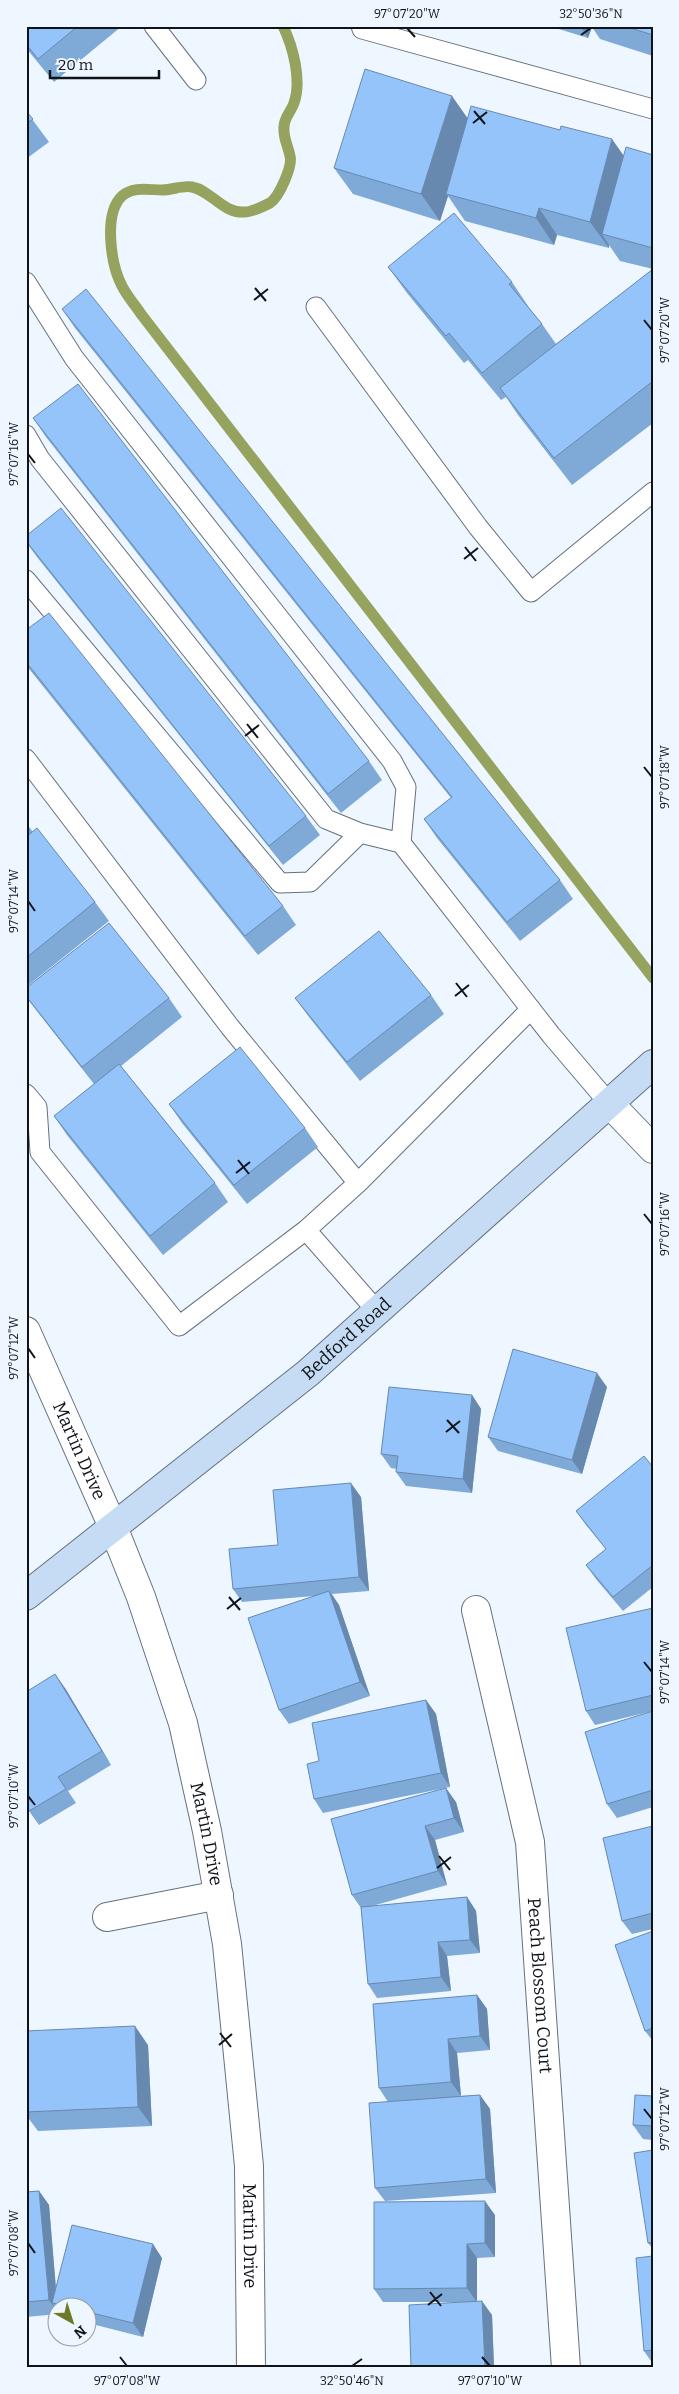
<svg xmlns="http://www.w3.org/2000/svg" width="679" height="2394" font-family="Bitter,serif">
<rect width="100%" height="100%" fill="#eef6ff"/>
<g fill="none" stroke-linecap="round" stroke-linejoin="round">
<!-- stream -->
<path stroke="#96a35f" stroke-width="11" d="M283 26C293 47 302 80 294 103 291 112 284 117 284 127 283 139 288 145 290 156 293 166 279 197 270 203 264 206 251 212 245 212 223 214 212 191 192 187 183 185 172 190 162 190 149 190 133 186 122 196 103 214 111 265 122 286 127 296 135 305 141 314L653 978"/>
<defs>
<path id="service" d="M154 26 196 80
M361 26 362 29 653 109
M26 282 74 358 392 761 406 787 401 843
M316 307 478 527 531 592 653 492
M26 435 40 459 326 819 360 833 401 843 551 1035 608 1102
M26 580 280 883 310 882 360 833
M26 759 230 1027 358 1183
M26 1094 37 1107 40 1152 179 1326 306 1230 358 1183 531 1009
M306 1230 377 1311"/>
<g id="minor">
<path d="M608 1102 653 1149"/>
<path id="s1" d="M476 1610 530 1842 566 2368"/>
<path d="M107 1917 219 1895"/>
</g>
<g id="tertiary">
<path id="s2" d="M26 1331 113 1527 141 1597 183 1723 207 1831 227 1944 249 2166 251 2368"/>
</g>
<g id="secondary">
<path id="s3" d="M26 1596 308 1373 653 1064"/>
</g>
</defs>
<!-- service casing -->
<use href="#service" stroke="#66717d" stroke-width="21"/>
<!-- minor casing -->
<use href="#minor" stroke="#66717d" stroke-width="30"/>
<!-- tertiary casing -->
<use href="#tertiary" stroke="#66717d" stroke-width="30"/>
<!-- secondary casing -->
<use href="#secondary" stroke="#66717d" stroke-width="30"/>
<!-- service -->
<use href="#service" stroke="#fff" stroke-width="19"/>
<!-- minor -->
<use href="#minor" stroke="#fff" stroke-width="28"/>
<!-- tertiary -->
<use href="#tertiary" stroke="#fff" stroke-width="28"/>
<!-- secondary -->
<use href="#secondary" stroke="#c5dcf4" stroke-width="28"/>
</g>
<!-- wall -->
<path fill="#7fa9d7" d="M26 26H122L54 82 26 48Z
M549 26H653V56L600 39 592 27 588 38Z
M26 111 49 142 26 159Z
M468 118 624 156 653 155V423L572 485 518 415 506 397 501 400 468 360 464 363 407 293 388 267 512 282 530 309 542 324 556 344 653 269 620 261 609 245V248L557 235 554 245 465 221 448 196 440 221 353 194 334 168Z
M62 309 560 880 573 899 520 941 437 838 424 819 451 798 75 328Z
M33 418 369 761 382 780 341 813 46 437Z
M26 542 306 816 320 835 283 865 37 557Z
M26 630 283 906 296 925 258 955 26 665Z
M26 823 33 832 95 902 109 921 26 987Z
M26 988 169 998 182 1017 121 1066 215 1183 228 1202 163 1255 67 1135 54 1116 94 1084 36 1010 26 997Z
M431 995 444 1014 360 1081 309 1017 295 998Z
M169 1104 305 1128 318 1147 247 1204 182 1123Z
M607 1387 582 1474 498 1451 488 1437Z
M472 1395 481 1409 472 1493 406 1486 396 1472 397 1469 391 1468 381 1454Z
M653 1467V1587L623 1611 596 1579 586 1565 606 1549 586 1525 576 1511Z
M361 1497 369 1591 332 1594 339 1605 370 1696 289 1724 279 1710 314 1596 242 1602 233 1589 278 1545Z
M653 1608V1711L595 1725 586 1711Z
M65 1688 111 1765 68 1791 76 1803 39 1825 29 1811Z
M426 1700 436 1714 450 1787 323 1813 314 1799 319 1761Z
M653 1711V1807L617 1818 607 1804Z
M456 1802 464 1832 435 1840 447 1885 372 1906 467 1897 476 1911 480 1953 447 1956 451 1991 377 1998 368 1984 361 1908 352 1895 331 1819Z
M653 1826V1929L632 1934 622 1921Z
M653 1931V2041L645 2031Z
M477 1995 487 2009 490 2050 457 2053 461 2096 480 2095 490 2109 496 2193 385 2201 375 2188 388 2102 379 2088Z
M26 2031 148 2045 152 2126 38 2131 26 2115Z
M653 2096V2140L643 2139 633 2125Z
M653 2150V2249L648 2243Z
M39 2191 49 2205 56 2287 162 2258 143 2337 88 2323V2306H58V2314L26 2317V2192Z
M495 2215V2257L477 2258V2302L492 2315 494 2368H411L475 2302H383L374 2289Z
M653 2256V2364L644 2351Z"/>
<!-- shaded-wall -->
<path fill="#6889af" d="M580 26 592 27 588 38Z
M452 96 471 123 446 194 448 196 440 221 421 194Z
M612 139 631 166 602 234 609 245V248L590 222Z
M539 208 557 235 554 245 536 218Z
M597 1373 607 1387 582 1474 572 1460Z
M472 1395 481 1409 472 1493 463 1479Z
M351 1483 361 1497 369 1591 359 1577Z
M329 1591 339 1605 370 1696 360 1682Z
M55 1674 65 1688 111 1765 102 1751Z
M426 1700 436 1714 450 1787 441 1773Z
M446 1788 456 1802 464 1832 454 1818Z
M425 1826 435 1840 447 1885 438 1871Z
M467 1897 476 1911 480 1953 470 1940Z
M438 1942 447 1956 451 1991 441 1977Z
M477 1995 487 2009 490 2050 480 2036Z
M135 2026 148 2045 152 2126 138 2107Z
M448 2039 457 2053 461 2096 451 2082Z
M480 2095 490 2109 496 2193 486 2179Z
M39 2191 49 2205 57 2304 52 2303 58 2311V2313L49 2300Z
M485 2201 495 2215V2257L485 2243Z
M153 2244 162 2258 143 2337 133 2323Z
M467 2244 477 2258V2302L467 2288Z
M482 2301 492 2315 494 2368H485Z"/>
<!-- building -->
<path fill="#94c4fa" stroke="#6889af" d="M26 26H78L38 59 26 44Z
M624 26H653V35Z
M365 69 452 96 421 194 334 168Z
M471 106 560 130 561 126 612 139 590 222 539 208 536 218 446 194Z
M26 111 33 119 26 124Z
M626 147 653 155V248L602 234Z
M454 213 512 282 509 284 542 324 482 373 449 333 446 336 388 267Z
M653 269V381L554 458 500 388Z
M86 289 560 880 507 922 424 819 452 797 62 309Z
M78 384 369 761 328 794 33 418Z
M61 508 306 816 269 846 26 541V536Z
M49 613 283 906 245 936 26 662V630Z
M37 828 95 902 26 958V837Z
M109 923 169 998 82 1067 26 996V988Z
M379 931 431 995 347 1062 295 998Z
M240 1047 305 1128 234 1185 169 1104Z
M119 1064 215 1183 150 1236 54 1116Z
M513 1349 597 1373 572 1460 488 1437Z
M389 1387 472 1395 463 1479 396 1472 398 1456 381 1454Z
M644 1456 653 1467V1565L613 1597 586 1565 606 1549 576 1511Z
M351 1483 359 1577 233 1589 229 1549 278 1545 273 1490Z
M329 1591 360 1682 279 1710 248 1618Z
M653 1608V1695L586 1711 566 1628Z
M55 1674 102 1751 58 1777 66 1789 29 1811 26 1806V1692Z
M426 1700 441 1773 314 1799 307 1764 319 1761 312 1723Z
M653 1711V1790L607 1804 585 1732Z
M446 1788 454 1818 425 1826 438 1871 352 1895 331 1819Z
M653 1826V1913L622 1921 603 1838Z
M467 1897 470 1940 438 1942 441 1977 368 1984 361 1907Z
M653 1931V2028L645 2031 615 1945Z
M477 1995 480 2036 448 2039 451 2082 379 2088 373 2004Z
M135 2026 138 2107 26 2112V2031Z
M480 2095 486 2179 375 2188 369 2103Z
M635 2095 653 2096V2126L633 2125Z
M653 2150V2242L648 2243 634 2153Z
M39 2191 49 2300 26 2302V2192Z
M485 2201V2243L467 2244V2288L374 2289V2202Z
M72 2225 153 2244 133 2323 88 2312V2306H67L52 2303Z
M653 2256V2350L644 2351 636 2258Z
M482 2301 485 2368H411L409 2305Z"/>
<!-- ticks -->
<path fill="none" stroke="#101419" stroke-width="2" d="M407 28 415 37M581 35 591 28M474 111 485 124M473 123 487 112M255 288 266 301M254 300 268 289M644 320 652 330M28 454 35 463M465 547 476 561M464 559 478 548M247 724 258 738M245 736 259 725M644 767 652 777M28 901 35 911M456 983 467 997M455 996 469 985M238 1160 249 1174M236 1173 250 1162M644 1214 652 1224M28 1348 35 1358M447 1420 459 1433M446 1432 460 1421M229 1597 240 1610M227 1609 241 1598M644 1662 652 1672M28 1796 35 1805M439 1856 450 1870M437 1868 451 1857M220 2033 231 2047M219 2045 232 2034M644 2109 652 2119M28 2243 35 2253M430 2292 441 2306M428 2305 442 2294M120 2357 127 2366M482 2357 490 2366M352 2366 362 2359"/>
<g text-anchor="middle" stroke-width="5" stroke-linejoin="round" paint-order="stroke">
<!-- street labels -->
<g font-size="18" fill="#101419" stroke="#eef6ff">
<text dy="6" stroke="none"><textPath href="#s3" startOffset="411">Bedford Road</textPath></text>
<text dy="6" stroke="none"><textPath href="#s2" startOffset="131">Martin Drive</textPath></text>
<text dy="6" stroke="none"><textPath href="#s2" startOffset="536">Martin Drive</textPath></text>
<text dy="6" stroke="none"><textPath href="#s1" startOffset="382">Peach Blossom Court</textPath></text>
<text dy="6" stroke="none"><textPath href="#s2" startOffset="941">Martin Drive</textPath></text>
</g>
</g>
<!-- border -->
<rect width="679" height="2394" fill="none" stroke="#eef6ff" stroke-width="55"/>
<!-- north arrow -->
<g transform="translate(72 2322) rotate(141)"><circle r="24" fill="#eef6ff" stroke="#959ca3"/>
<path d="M0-4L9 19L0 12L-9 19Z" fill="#6d7926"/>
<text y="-8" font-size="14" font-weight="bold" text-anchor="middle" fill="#101419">N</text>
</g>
<!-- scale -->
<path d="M50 70v8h109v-8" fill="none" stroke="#101419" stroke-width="2.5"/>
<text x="58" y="70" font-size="15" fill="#101419" stroke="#eef6ff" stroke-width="4" paint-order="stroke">20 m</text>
<rect x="28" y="28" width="624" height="2338" fill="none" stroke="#101419" stroke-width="2"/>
<g font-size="12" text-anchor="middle" fill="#101419">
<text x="407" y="18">97°07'20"W</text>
<text x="591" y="18">32°50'36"N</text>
<text transform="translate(665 330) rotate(-90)" y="4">97°07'20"W</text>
<text transform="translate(14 454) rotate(-90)" y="4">97°07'16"W</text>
<text transform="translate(665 777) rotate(-90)" y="4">97°07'18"W</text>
<text transform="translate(14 901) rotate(-90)" y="4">97°07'14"W</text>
<text transform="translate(665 1224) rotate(-90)" y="4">97°07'16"W</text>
<text transform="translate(14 1348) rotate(-90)" y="4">97°07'12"W</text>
<text transform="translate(665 1672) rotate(-90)" y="4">97°07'14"W</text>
<text transform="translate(14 1796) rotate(-90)" y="4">97°07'10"W</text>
<text transform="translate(665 2119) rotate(-90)" y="4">97°07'12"W</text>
<text transform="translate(14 2243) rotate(-90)" y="4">97°07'08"W</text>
<text x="127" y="2385">97°07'08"W</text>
<text x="352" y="2385">32°50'46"N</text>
<text x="490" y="2385">97°07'10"W</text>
</g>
</svg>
